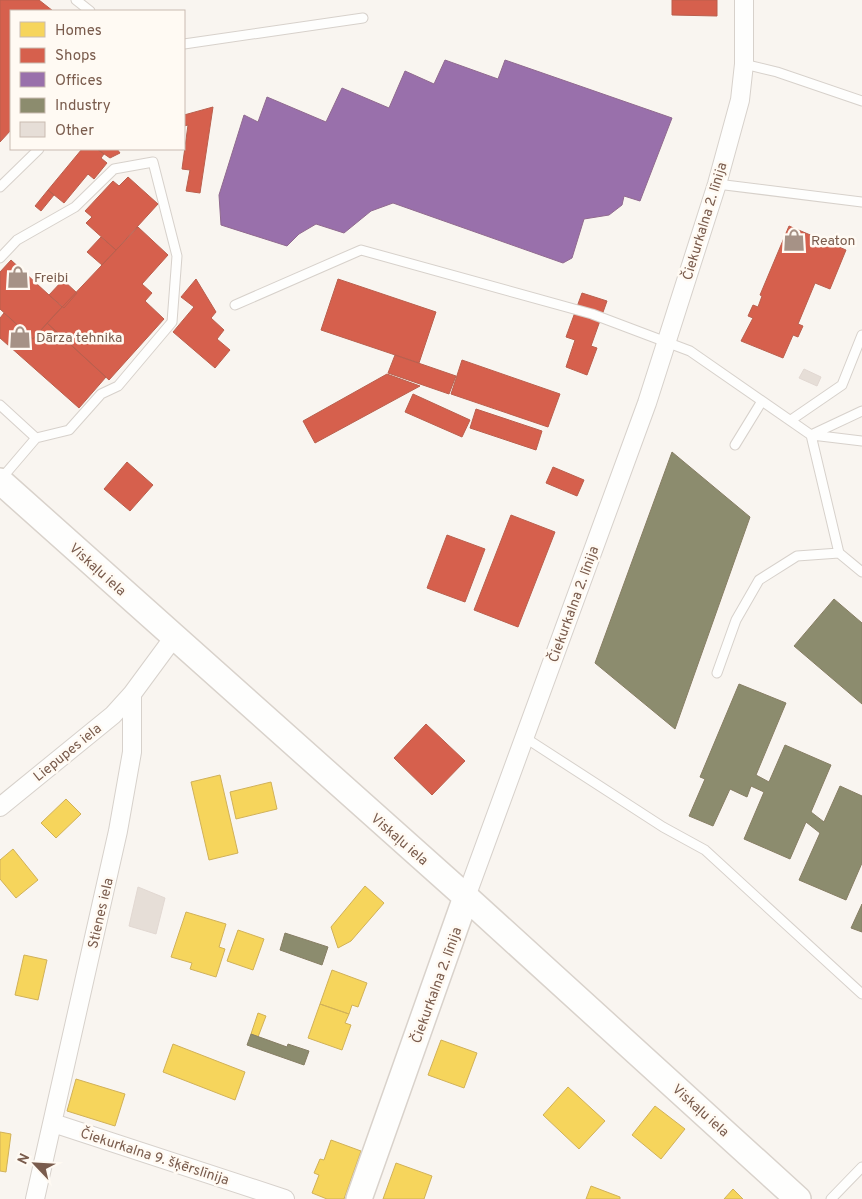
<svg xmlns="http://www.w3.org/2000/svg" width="862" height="1199" font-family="Overpass,sans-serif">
<rect width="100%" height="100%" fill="#f9f5f0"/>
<!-- homes -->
<path fill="#f6d55c" stroke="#d1b158" d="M220 775 238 853 209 860 191 782Z
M271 782 277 809 236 819 230 792Z
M66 799 81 814 56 838 41 823Z
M13 849 38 880 16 898 0 879V860Z
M365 886 384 903 351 941 338 948 331 927Z
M186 912 226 924 219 947 225 949 216 977 190 969 192 963 171 957Z
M238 930 264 939 253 970 227 961Z
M24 955 47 960 38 1000 15 995Z
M332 970 367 983 358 1007 352 1005 349 1014 320 1004Z
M320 1004 349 1014 345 1023 351 1025 342 1050 308 1038Z
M258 1013 266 1016 258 1037 251 1034Z
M441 1040 477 1053 464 1088 428 1075Z
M173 1044 245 1072 235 1100 163 1072Z
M76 1079 125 1094 115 1126 67 1111Z
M568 1087 605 1121 579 1149 543 1115Z
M655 1106 685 1129 661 1159 632 1135Z
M0 1132 11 1134 6 1172 0 1171Z
M331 1140 361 1151 344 1199H327L312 1193 319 1175 314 1173 320 1159 324 1160Z
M396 1163 432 1176 424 1199H383Z
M591 1186 620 1197V1199H586Z
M733 1189 743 1199H724Z"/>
<!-- shops -->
<path fill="#d6604d" stroke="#ba5f4d" d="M0 0H39L53 11H11V130L0 142Z
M672 0H717V16L672 15Z
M213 107 200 193 186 191 190 170 182 169 188 125 184 126V115Z
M82 149H97L104 154 101 158 107 163 94 179 88 174 64 203 48 190Z
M97 149H117L120 153 110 158Z
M128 177 158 204 116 250 86 223 92 217 85 211 113 181 119 186Z
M48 190 54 195 41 211 35 206Z
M789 226 846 250 830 289 815 283 798 324 803 326 798 337 793 335 783 358 741 341 753 318 748 316 753 305 758 307 762 296 760 295Z
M138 227 168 255 142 284 152 293 145 301 164 319 109 380 47 323Z
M101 237 116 250 102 265 87 252Z
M11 260 62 307 33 339 0 309V272Z
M196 279 216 312 211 318 224 330 217 339 230 350 215 368 173 332 194 307 181 297Z
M338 279 436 312 419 363 321 330Z
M63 280 77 293 64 308 49 295Z
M582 293 607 301 591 346 597 348 587 375 566 367 575 340 566 337Z
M4 313 33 339 47 323 106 377 79 408 0 338V318Z
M395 355 456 376 449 394 388 373Z
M462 360 560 394 548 427 451 394Z
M387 374 420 386 315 443 303 421Z
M413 394 470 420 462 437 405 412Z
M476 409 542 431 536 450 470 428Z
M127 462 153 485 130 511 104 489Z
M553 467 584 480 577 496 546 483Z
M511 515 555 532 518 627 474 610Z
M447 535 485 549 465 602 427 588Z
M426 724 465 761 432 795 394 758Z"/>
<!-- offices -->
<path fill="#9970ab" stroke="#906a8f" d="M445 60 498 79 505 60 672 118 640 201 624 196 622 205 609 215 584 219 572 258 563 263 393 203 371 211 344 233 316 224 299 234 287 246 221 225 219 195 244 115 258 122 267 97 326 122 342 88 389 108 405 71 434 84Z"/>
<!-- industry -->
<path fill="#8c8c6e" stroke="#877e64" d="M672 452 750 517 675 729 595 663Z
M834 599 862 623V704L794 646Z
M739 684 786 703 756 775 769 782 785 745 831 765 811 812 824 822 840 786 862 796V863L846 900 799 880 820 833 806 822 790 859 744 839 764 792 751 786 747 797 730 789 713 826 689 816 705 779 700 777Z
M862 904V932L851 928Z
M285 933 328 947 322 965 280 950Z
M251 1034 287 1047 288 1044 309 1051 304 1065 247 1045Z"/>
<!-- building -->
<path fill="#e6ded7" stroke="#e2d8d2" d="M804 369 821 377 817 386 799 378Z
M138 887 165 898 156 934 129 926Z"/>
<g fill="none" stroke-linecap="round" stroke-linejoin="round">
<defs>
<path id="lane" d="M76 0 90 11
M184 44 363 18
M744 64 777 72 862 101
M717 184 862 202
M0 187 39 149
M0 258 17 240 75 207 114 169 153 162 177 256 172 322 118 386 101 394 69 430 36 438
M235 305 361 250 592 314 690 351 811 435 839 553 862 572
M0 405 36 438 1 479
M791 420 842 385 862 335
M811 435 862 411
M812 435 862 441
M735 445 762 401
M717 673 736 620 759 580 797 556 839 553
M524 737 663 827 705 850 862 994
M831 1199 862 1167"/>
<path id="street" d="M0 807 113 715 132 694
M466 897 647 403 717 184 740 100 744 64V0
M53 1123 285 1199
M35 1199 118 831 132 752V694L174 637"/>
<path id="secondary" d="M0 481 466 897 798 1199
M359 1199 466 897"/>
</defs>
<!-- lane casing -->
<use href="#lane" stroke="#d7d1cb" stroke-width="11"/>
<!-- street casing -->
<use href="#street" stroke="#d7d1cb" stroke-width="20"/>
<!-- secondary casing -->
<use href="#secondary" stroke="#d9d2cb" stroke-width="28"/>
<!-- lane -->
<use href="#lane" stroke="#fefefd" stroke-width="9"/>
<!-- street -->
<use href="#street" stroke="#fefefd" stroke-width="18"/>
<!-- secondary -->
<use href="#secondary" stroke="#fefefd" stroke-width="25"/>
</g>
<!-- icons -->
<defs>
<symbol id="shop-bare" viewBox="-9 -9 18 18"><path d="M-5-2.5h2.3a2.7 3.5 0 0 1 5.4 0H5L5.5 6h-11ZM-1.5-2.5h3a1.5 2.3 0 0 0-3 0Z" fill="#a69286" stroke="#fffaf3" stroke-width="2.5" paint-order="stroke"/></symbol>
</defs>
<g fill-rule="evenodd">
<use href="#shop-bare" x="778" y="224" width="32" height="32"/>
<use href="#shop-bare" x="2" y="261" width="32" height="32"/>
<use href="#shop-bare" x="4" y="321" width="32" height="32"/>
</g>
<g text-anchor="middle" stroke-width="5" stroke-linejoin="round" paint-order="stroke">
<!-- street labels -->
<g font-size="14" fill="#7a5c4d" stroke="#fffaf3">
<text transform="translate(704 221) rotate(-73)" y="5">Čiekurkalna 2. līnija</text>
<text transform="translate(98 569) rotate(42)" y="5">Viskaļu iela</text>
<text transform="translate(573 604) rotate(-70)" y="5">Čiekurkalna 2. līnija</text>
<text transform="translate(67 752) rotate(-39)" y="5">Liepupes iela</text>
<text transform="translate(400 839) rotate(41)" y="5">Viskaļu iela</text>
<text transform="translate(100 913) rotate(-77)" y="5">Stienes iela</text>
<text transform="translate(436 985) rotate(-70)" y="5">Čiekurkalna 2. līnija</text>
<text transform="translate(701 1110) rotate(42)" y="5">Viskaļu iela</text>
<text transform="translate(155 1156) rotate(18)" y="5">Čiekurkalna 9. šķērslīnija</text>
</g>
<!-- poi labels -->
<g font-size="14" fill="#7a5c4d" stroke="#fffaf3" text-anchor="start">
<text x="811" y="245">Reaton</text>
<text x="34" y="282">Freibi</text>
<text x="36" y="342">Dārza tehnika</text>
</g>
</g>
<!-- legend -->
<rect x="10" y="10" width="175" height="140" fill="#fffaf3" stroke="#cabbb1"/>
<rect x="20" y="22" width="25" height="15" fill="#f6d55c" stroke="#cabbb1"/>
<text x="55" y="35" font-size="15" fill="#7a5c4d">Homes</text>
<rect x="20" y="48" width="25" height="15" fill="#d6604d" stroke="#cabbb1"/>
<text x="55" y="60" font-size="15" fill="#7a5c4d">Shops</text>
<rect x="20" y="72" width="25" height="15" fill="#9970ab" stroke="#cabbb1"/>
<text x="55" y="85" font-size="15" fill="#7a5c4d">Offices</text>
<rect x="20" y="98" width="25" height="15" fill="#8c8c6e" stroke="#cabbb1"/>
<text x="55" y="110" font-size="15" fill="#7a5c4d">Industry</text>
<rect x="20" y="122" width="25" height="15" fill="#e6ded7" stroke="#cabbb1"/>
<text x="55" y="135" font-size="15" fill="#7a5c4d">Other</text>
<!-- north arrow -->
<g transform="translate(35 1164) rotate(295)" stroke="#fffaf3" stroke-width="4" paint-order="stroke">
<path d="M0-4L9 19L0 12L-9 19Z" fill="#7a5c4d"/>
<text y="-8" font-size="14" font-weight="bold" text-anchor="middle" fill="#7a5c4d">N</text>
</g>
</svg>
